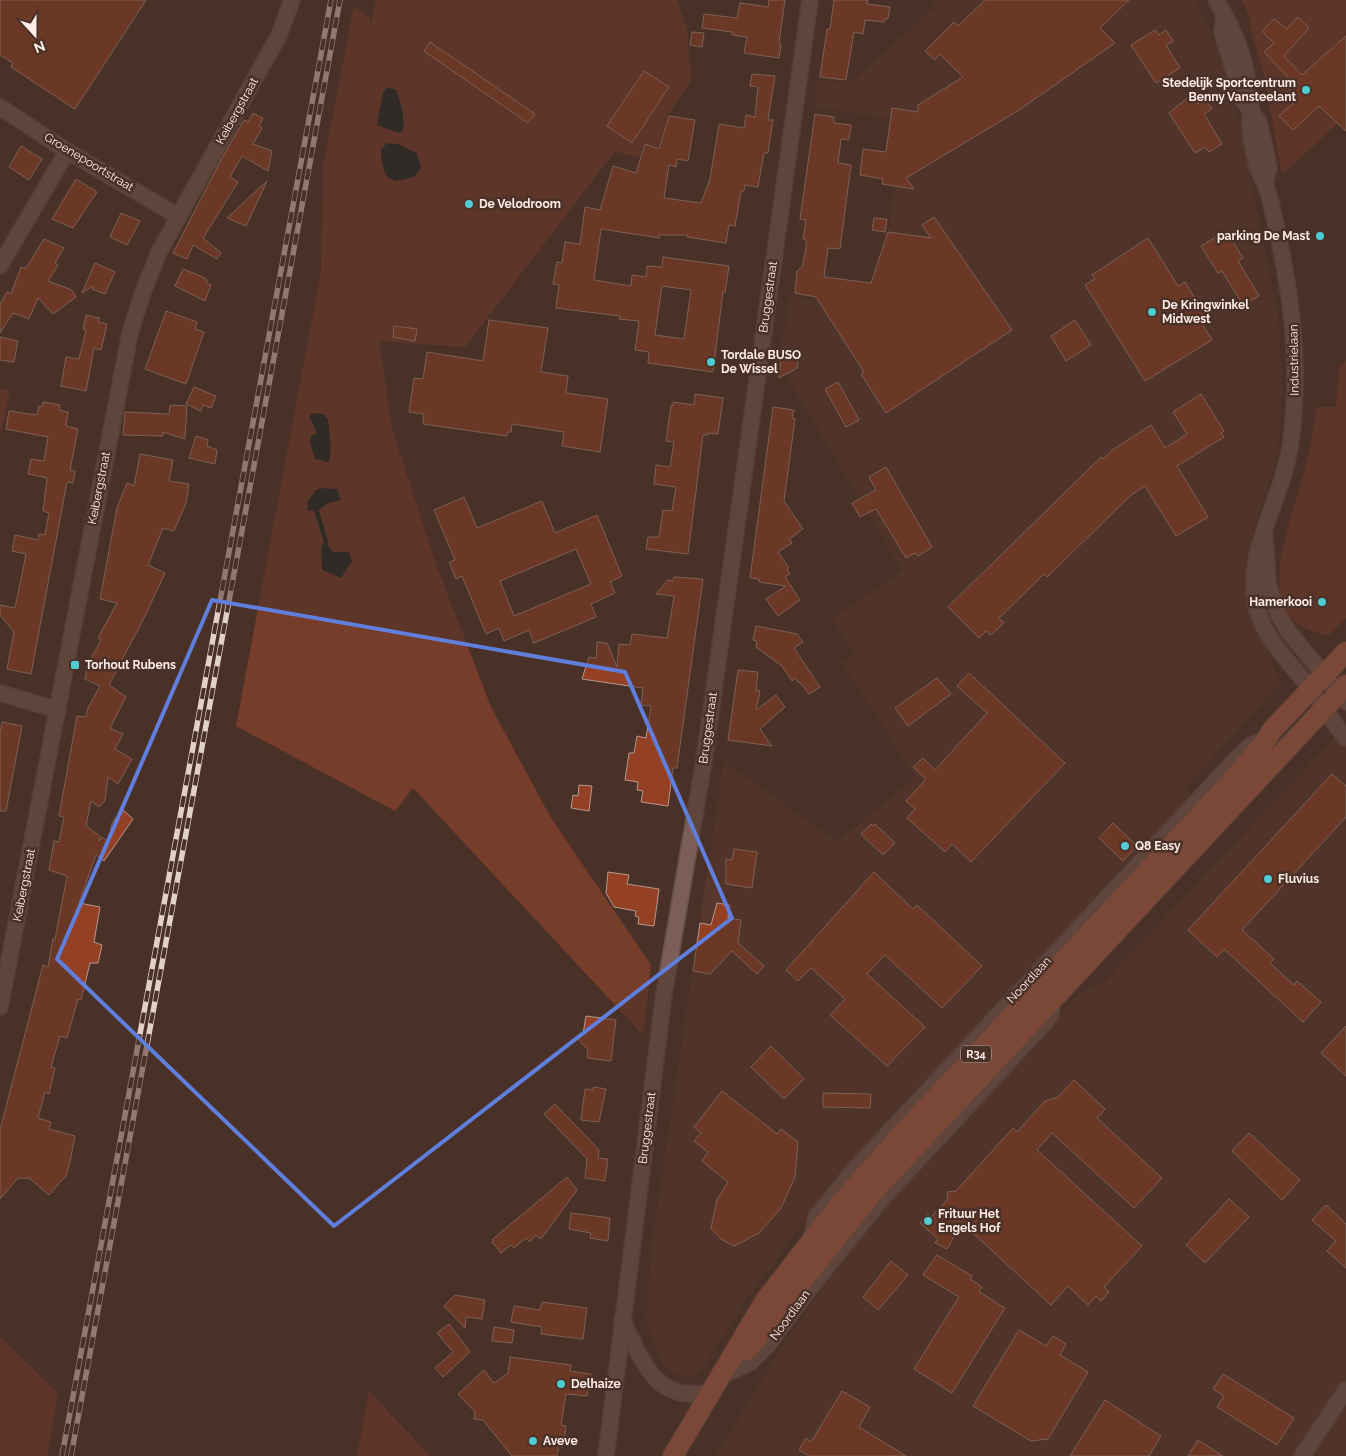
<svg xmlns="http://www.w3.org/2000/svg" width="1346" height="1456" font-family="Raleway,sans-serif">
<rect width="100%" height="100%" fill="#4a3128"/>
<!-- built -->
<path fill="#58382e" d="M932 0H1196L1222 59 1244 144 1278 315 1282 383 1278 456 1256 521 1247 566V604L1281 683 1185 788 1194 797 820 1201 749 1295 701 1371 692 1376 675 1374 663 1364 646 1323 652 1244 724 761 837 842 916 777 842 663 855 654 832 618 903 571 778 362 788 313 789 295 815 302 835 292 871 283 888 232 905 121 814 107 818 80 850 83 936 6Z
M1346 726V1456H716L780 1350 855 1241 908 1178 1076 998 1086 989 1105 981Z"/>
<!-- green -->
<path fill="#763d2b" d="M376 0H677L687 30 691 80 668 115 658 148 644 144 638 158 615 151 465 347 379 341 392 429 437 567 491 707 551 818 651 965 643 1035 413 788 395 811 236 726 321 271 323 166 354 7 370 18V26Z
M1242 0H1346V131L1338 123 1282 175 1264 74 1250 28V18Z
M1346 361V618L1329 635C1249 625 1287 535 1300 486 1308 460 1314 435 1316 407H1336L1339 368Z
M0 389 10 391 0 438Z
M0 1337 58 1393 47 1456H0Z
M369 1391 430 1456H357Z"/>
<!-- water -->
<path fill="#132526" d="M387 87 396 90C401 102 406 119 402 132L399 133 377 125 383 92Z
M387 143 398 144 417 153 421 168 414 177 396 181 388 178C382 169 381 160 381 149Z
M313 413 323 414 328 419 331 447 329 462 315 459 310 443 311 436 317 433 309 416Z
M323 488 337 489 341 500 328 503 317 512 307 510 308 501 316 490Z
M326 542 333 552H349L352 561 341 578 322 570 321 546Z"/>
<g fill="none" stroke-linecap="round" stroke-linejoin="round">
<!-- stream -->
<path stroke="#132526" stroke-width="4.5" d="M317 512 326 542"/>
</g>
<!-- building -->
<path fill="#944024" stroke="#b6978d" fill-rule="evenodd" d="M0 0H146L75 109 11 67 13 63 0 55Z
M769 0H785L779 43 781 45 779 58 744 53 747 37 732 35V32L702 28 704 14 737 18 740 3 768 7Z
M834 0H868L867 4 890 7 888 19H884V22L865 20 863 34 854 32 846 80 820 77 827 29H830Z
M985 0H1129L1100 28 1115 43 1019 110 906 178 914 189 882 184 883 179 860 175 863 149 886 152 892 108 918 112V105L963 77 940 54 935 60 925 51 954 22 958 26Z
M1298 17 1309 28 1284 56 1302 75 1346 36V131L1319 106 1293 130 1279 116 1298 99 1288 89 1294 83 1264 52 1274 43 1262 31 1274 19 1287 29Z
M1155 30 1159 35 1166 30 1173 41 1166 45 1180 68 1156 83 1131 45Z
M692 32 704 33 702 47 690 45Z
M430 42 535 114 528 123 424 51Z
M644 71 669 87 632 143 607 126Z
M752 74 775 76 768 120H773L771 132 768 153H764L758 187 745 185 744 191H741L735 226 729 225 726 243 687 237 688 235H659V238L601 229 594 280 631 286 632 275 646 277 647 266 662 267 663 257 729 266 725 293 723 292 713 372 648 363 649 352 635 350 639 321 619 319 620 316 556 308 559 285 553 284 557 262 562 263 565 242 580 244 585 207 600 210 613 166 636 173 645 144 659 149 669 116 695 120 688 161 677 159 676 167 669 165 664 198 701 203 710 179 719 124 744 128 746 115 755 117 758 87 750 86ZM662 286 691 290 684 339 655 335Z
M1192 94 1198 104 1205 99 1212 109 1204 114 1222 144 1209 152 1205 147 1195 153 1169 113Z
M253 113 263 118 259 126 262 128 253 144 272 151 268 171 242 156 230 177 238 182 203 238 221 253 217 259 193 245 187 259 173 253 222 158 244 120 248 122Z
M815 114 834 117V123L851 125 849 140 841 139 838 163 851 165 840 249 828 248 824 277 871 283 888 232 931 238 922 225 934 217 1012 330 886 413 861 374 864 372 816 297 795 293 797 271 802 267 806 249V240L803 239 806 220 800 219Z
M21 146 42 159 29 180 9 167Z
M76 179 97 192 73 228 52 219Z
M267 181 246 226 227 218Z
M121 213 140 221 127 245 110 237Z
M874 218 887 219 885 232 872 230Z
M1226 231 1243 258 1238 261 1259 296 1243 305 1222 271 1218 273 1201 246Z
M1148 238 1178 286 1185 282 1205 315 1199 319 1212 340 1145 381 1085 285 1095 279 1092 275Z
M44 239 64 248 55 263 58 265 48 281 72 290 76 297 53 314 38 298 29 319 13 313 0 333V304L7 292 11 294 21 267 26 268Z
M95 263 115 272 105 294 92 289 93 286 82 293Z
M183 269 203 277 207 280 206 283 211 285 205 301 175 286Z
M166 311 197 322 195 329 204 332 186 384 145 369Z
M86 315 99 318 98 322 107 324 101 350 94 348 86 391 61 386 66 357 79 359 86 330 83 329Z
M489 320 548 328 541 372 568 376 566 393 608 399 600 452 562 446 564 432 512 424 511 432H507V436L423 424 424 414 409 412 414 378 423 379 427 352 483 361Z
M1075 320 1091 345 1066 361 1051 336Z
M394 326 417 329 415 341 393 337Z
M0 337 18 341 14 362 0 360Z
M782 348 799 350 797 368 779 378Z
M838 382 859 420 846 427 825 389Z
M194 387 216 396 211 408 203 405 201 411 186 404Z
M695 394 723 398 718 434 708 433V435H703L688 554 646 549 648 537H659L663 510 672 511 676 487 654 484 656 465 670 467 674 442 666 441 671 405 673 406V402L694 405Z
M1201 394 1224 431 1221 433 1224 437 1177 466 1208 517 1176 536 1145 486 1131 495 1047 577 1044 574 1009 608 999 618 1004 623 991 635 986 631 979 638 948 607 1101 457 1104 459 1111 451 1151 425 1165 448 1187 434 1173 412Z
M43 402 60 405 59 410 68 412 66 426 78 429 70 470 75 471 73 483 67 482 31 674 7 669 14 632 0 615V605L15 608 26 554 12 551 15 535 38 540 39 534 45 535 49 513 43 511 47 478 28 474 31 459 44 461 48 437 6 429 9 411 37 415 39 406 42 407Z
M170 405 187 406 185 439 163 432V436L123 435 125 412 169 414Z
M773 407 794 410 792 418 795 419 784 501 803 529 789 539 792 543 778 552 789 568 787 569 790 574 785 577 800 600 778 616 766 599 786 586 759 582V579L750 578Z
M196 436 208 440 207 446 217 450 215 464 189 458Z
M140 454 173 460 169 481 189 484 186 503 174 531 163 528 148 565 165 573 145 616 109 685 126 697 110 728 123 734 115 749 132 759 118 784 108 777 105 801 99 807 91 801 86 826 100 836 99 841 102 837 108 842 112 823 122 809 133 819 104 861 96 855 79 903 100 907 94 942 102 945 98 963H90L81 1000 78 999 67 1038 60 1036 51 1067 55 1068 49 1094 45 1092 38 1118 51 1122 49 1129 75 1136 70 1162 66 1176 49 1195 29 1178H18L0 1199V1130L43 965 48 967 53 939H55L67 876 49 870 54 841 59 842 64 817 59 816 77 716 86 717 88 708 100 686 85 679 88 664 101 640 98 638 117 603 100 599 117 508 127 483 134 486Z
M886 467 932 547 918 556 915 553 906 558 876 509 860 517 852 503 876 490 869 477Z
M464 497 477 528 542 501 555 533 597 515 622 576 610 582 615 593 591 604 596 617 534 643 529 630 504 641 499 628 486 634 462 576 456 579 449 562 455 560 434 510ZM576 549 591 584 514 616 500 581Z
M674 577 703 579 677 768H673L668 806 641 802 643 791 637 790 638 782 625 780 629 753H634L637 736 646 738 651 706 641 705 643 688 582 679 589 657 596 658 597 642 607 643 617 667 619 644 630 645 632 634 667 638 674 596 656 594 668 580 673 581Z
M756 626 797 634 803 642 794 648 820 687 809 694 800 682 799 683 795 678 792 681 782 666 756 647 757 641 753 640Z
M738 670 758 672 756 690 760 691 756 710 776 695 785 707 760 729 772 746 728 740Z
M969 673 1065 763 971 862 952 844 945 852 907 818 915 809 906 801 926 779 913 767 923 758 935 770 987 713 957 686Z
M937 678 951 694 908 726 895 708Z
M2 722 22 726 6 811H0V733Z
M1332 774 1346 786V817L1242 930 1274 959 1270 963 1294 985 1297 981 1321 1002 1303 1022 1224 949 1217 957 1188 930Z
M579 785 592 786 589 811 571 808 573 795 578 796Z
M1113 823 1137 846 1123 861 1099 838Z
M871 824 873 826 875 824 895 843 883 855 861 834Z
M734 849 757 852 752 888 726 884V859L732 860Z
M608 872 629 875 627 884 659 889 654 926 638 924 639 917 635 916 636 911 614 907 606 893Z
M874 872 913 909 917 905 982 966 942 1008 885 955 867 974 925 1027 887 1066 830 1015 845 999 811 968 798 981 786 970Z
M717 903 730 905 728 918 741 920 738 943 764 966 757 974 732 951 710 974 693 971 700 923 711 925Z
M586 1016 616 1020 611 1061 587 1058 588 1050 578 1039 583 1034Z
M1346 1026V1076L1321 1053Z
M771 1046 804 1079 784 1099 751 1067Z
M1074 1080 1105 1109 1097 1118 1162 1178 1134 1208 1052 1133 1037 1150 1142 1246 1104 1287 1109 1292 1101 1301 1096 1296 1088 1305 1068 1286 1051 1305 962 1223 947 1249 935 1243 938 1239 920 1223 928 1214 931 1217 948 1199 947 1192 956 1191 1013 1128 1017 1132 1045 1101 1058 1097Z
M594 1087 606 1089 599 1122 581 1120 585 1089 593 1090Z
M722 1091 777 1134 781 1129 798 1142 795 1177 781 1208 759 1233 734 1246 721 1239 711 1228 717 1200 728 1182 702 1161 708 1152 694 1141 701 1133 694 1127Z
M823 1093 871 1094 870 1108 823 1107Z
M555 1104 599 1150 598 1158 608 1159 605 1181 585 1178 587 1159 544 1114Z
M1249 1133 1300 1180 1282 1200 1232 1151Z
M567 1177 577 1190 541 1239 535 1235 530 1242 526 1238 514 1248 511 1245 501 1253 492 1242 493 1239Z
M1229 1199 1249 1217 1205 1263 1186 1245Z
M1326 1205 1346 1224V1268L1327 1251 1336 1241 1312 1220Z
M571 1213 610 1218 608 1241 590 1238 591 1233 569 1229Z
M937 1255 972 1276 970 1279 982 1287 979 1292 1005 1308 952 1393 914 1369 959 1297 923 1275Z
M891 1261 908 1275 878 1310 863 1297Z
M455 1295 485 1300 482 1319 466 1317 465 1328 444 1306Z
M542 1302 587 1308 583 1339 541 1334 542 1327 511 1322 514 1306 540 1310Z
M449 1324 470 1352 443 1377 435 1368 453 1352 437 1333Z
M494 1327 514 1330 512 1343 492 1341Z
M1019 1330 1046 1346 1053 1336 1066 1344 1060 1355 1088 1372 1048 1439 1031 1441 973 1406Z
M510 1357 571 1365 570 1371 591 1374 587 1396 566 1394 561 1425 566 1426 563 1447 559 1446 557 1456H512L483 1420 474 1419 475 1412 458 1394 484 1370 494 1383 508 1373Z
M1223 1374 1294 1418 1277 1445 1217 1407 1224 1396 1213 1389Z
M842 1391 870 1407 859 1427 906 1456H809L799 1450 806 1438 811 1442Z
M1105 1400 1161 1436 1149 1456H1070Z
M1198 1440 1223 1456H1188Z"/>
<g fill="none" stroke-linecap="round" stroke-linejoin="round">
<defs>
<path id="minor" d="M1216 0C1234 28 1246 63 1251 96 1253 107 1249 116 1250 127 1250 138 1254 151 1256 162 1259 174 1266 184 1269 195 1289 279 1302 355 1291 441 1284 497 1244 551 1256 605 1264 641 1291 662 1311 690 1323 706 1333 723 1346 738
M1224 14 1222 33 1243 101 1259 122 1269 167 1265 185
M0 107 67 151 178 216
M0 266 67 151
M1265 537 1268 583 1278 614 1288 631 1346 702
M0 693 58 710
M0 1007 130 333 143 292 159 252 279 35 292 0
M811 1239 816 1217 854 1170 1237 758 1250 746 1262 740
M622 1320C644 1362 654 1404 712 1392
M728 1373 751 1362 768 1345 810 1288 881 1200 1050 1017 1054 998
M606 1456 664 994 704 761 810 0
M1302 1456 1346 1390"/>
<path id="major" d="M747 1350 874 1191 1346 685
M673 1456 765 1301 840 1204 901 1135 1231 782 1261 747 1273 729 1346 652"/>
</defs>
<!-- minor casing -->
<use href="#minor" stroke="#654f49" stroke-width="18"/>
<!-- major casing -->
<use href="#major" stroke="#654f49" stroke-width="22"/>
<!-- minor -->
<use href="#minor" stroke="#7b5e55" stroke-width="15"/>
<!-- major -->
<use href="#major" stroke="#b6654b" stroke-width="20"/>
<defs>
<path id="rail" d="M62 1456 331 0
M71 1456 340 0"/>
</defs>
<!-- rail casing -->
<use href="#rail" stroke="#e2d0ca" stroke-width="5.5"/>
<!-- rail -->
<use href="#rail" stroke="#4a3128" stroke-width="4" stroke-dasharray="11" stroke-linecap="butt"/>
</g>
<!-- marked area -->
<path d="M0 0H1346V1456H0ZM212 600 625 672 732 918 334 1226 57 959Z" fill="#4a3128" fill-opacity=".55" fill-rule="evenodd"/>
<path fill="none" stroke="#607edc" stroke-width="4" stroke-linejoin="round" d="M212 600 625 672 732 918 334 1226 57 959Z"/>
<!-- markers -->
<g fill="#51ccd3" stroke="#4a3128" stroke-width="2">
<circle cx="1306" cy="90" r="5"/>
<circle cx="469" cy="204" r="5"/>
<circle cx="1320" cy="236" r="5"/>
<circle cx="1152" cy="312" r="5"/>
<circle cx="711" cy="362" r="5"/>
<circle cx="1322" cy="602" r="5"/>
<rect x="70" y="660" width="10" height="10" rx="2.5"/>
<circle cx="1125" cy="846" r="5"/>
<circle cx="1268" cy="879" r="5"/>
<circle cx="928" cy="1221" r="5"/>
<circle cx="561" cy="1384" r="5"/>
<circle cx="533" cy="1441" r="5"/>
</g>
<g text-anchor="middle" stroke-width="5" stroke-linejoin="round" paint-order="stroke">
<!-- shield labels -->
<rect fill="#4a3128" stroke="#c8b5ae" stroke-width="1" x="961" y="1045.5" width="30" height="17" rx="4"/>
<g font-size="11" font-weight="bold" fill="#feede7">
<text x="976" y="1058">R34</text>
</g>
<!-- poi labels -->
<g font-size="12" font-weight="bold" fill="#feede7" stroke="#4a3128" text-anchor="start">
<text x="1296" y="87" text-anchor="end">Stedelijk Sportcentrum<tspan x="1296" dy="14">Benny Vansteelant</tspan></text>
<text x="479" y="208">De Velodroom</text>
<text x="1310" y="240" text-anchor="end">parking De Mast</text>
<text x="1162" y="309">De Kringwinkel<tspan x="1162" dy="14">Midwest</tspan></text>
<text x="721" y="359">Tordale BUSO<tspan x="721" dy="14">De Wissel</tspan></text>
<text x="1312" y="606" text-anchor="end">Hamerkooi</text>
<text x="85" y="669">Torhout Rubens</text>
<text x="1135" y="850">Q8 Easy</text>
<text x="1278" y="883">Fluvius</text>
<text x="938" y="1218">Frituur Het<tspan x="938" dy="14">Engels Hof</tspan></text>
<text x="571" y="1388">Delhaize</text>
<text x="543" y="1445">Aveve</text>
</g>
<!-- street labels -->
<g font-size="12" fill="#feede7" stroke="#4a3128">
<text transform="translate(237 111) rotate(-61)" y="4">Keibergstraat</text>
<text transform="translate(89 162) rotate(31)" y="4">Groenepoortstraat</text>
<text transform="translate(768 297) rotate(-82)" y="4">Bruggestraat</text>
<text transform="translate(1294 360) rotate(-91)" y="4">Industrielaan</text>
<text transform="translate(99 488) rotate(-79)" y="4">Keibergstraat</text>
<text transform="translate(708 728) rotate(-82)" y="4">Bruggestraat</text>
<text transform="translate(24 885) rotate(-79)" y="4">Keibergstraat</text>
<text transform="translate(1029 980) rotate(-47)" y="4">Noordlaan</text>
<text transform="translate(647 1128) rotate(-83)" y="4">Bruggestraat</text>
<text transform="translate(790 1315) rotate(-54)" y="4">Noordlaan</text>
</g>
</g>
<!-- north arrow -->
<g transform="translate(35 35) rotate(159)" stroke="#4a3128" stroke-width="4" paint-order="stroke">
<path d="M0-4L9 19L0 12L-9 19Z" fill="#feede7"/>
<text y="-8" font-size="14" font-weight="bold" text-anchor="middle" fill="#feede7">N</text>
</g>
</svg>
